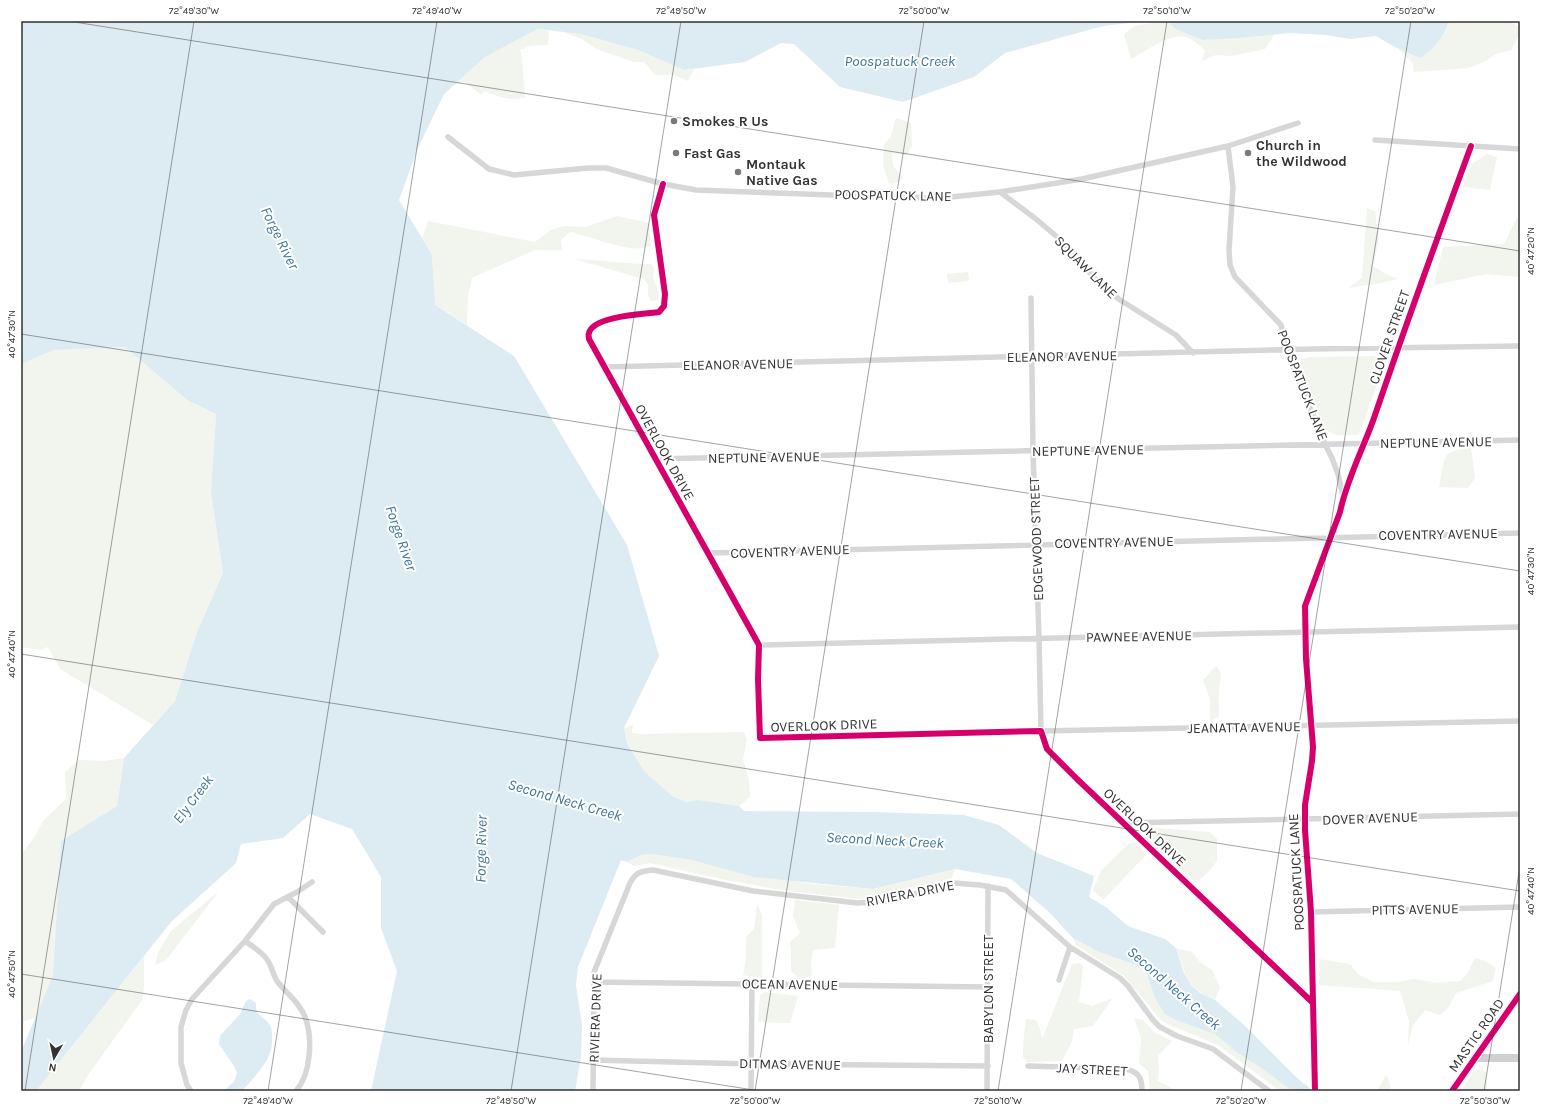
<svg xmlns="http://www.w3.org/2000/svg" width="1541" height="1112" font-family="Karla,sans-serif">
<rect width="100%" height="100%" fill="#fff"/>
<!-- green -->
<path fill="#f1f5ed" d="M1166 21 1177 30 1203 40 1275 34 1265 49 1231 56 1216 55 1202 61 1205 50C1199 46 1193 39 1186 37 1169 33 1146 51 1131 59L1124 34 1135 26Z
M1449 21H1511L1520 28V38L1518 37 1511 50 1496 54 1484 62 1468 68 1414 72 1413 63 1396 47 1420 58C1434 50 1444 36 1449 21Z
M538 29 549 31 548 45 530 46 520 50 522 58 525 98C508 100 500 98 485 91L481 95 465 82 454 85 485 57Z
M563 32 581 34 638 50 684 70 694 69 688 81 674 75H655L644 62H634L596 49 582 39Z
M896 118 911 123 912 146 907 155 892 153 893 166 903 178 896 183 889 184 883 165 884 144 891 136Z
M1487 154 1497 157 1490 190 1463 187 1470 165Z
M1367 208 1375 211 1379 241 1373 266 1384 273 1398 279 1381 283 1348 288 1362 278Z
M617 216 649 223 651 246C630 255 592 236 570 232L561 240 562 250H535L472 278 468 295 467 325 435 305 432 256 422 238 428 221 535 242 551 230 564 226 586 227Z
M1517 217 1520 221V277L1486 274 1434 285 1443 247 1504 244Z
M574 259C600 260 625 264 651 264L654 268 653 277 659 293 658 300 651 301 648 295V284L644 279Z
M968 272 969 281 948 283 947 274Z
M125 347 187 400 216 414 211 492 223 573 197 632 175 701 153 725 60 669 48 647 41 650 21 647V364L54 350Z
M1382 356 1385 362 1360 432 1358 435C1343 434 1333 439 1323 426L1299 366 1301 359 1311 357Z
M1471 448 1475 478 1468 488 1439 487 1443 464 1447 454 1457 450Z
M1216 666C1225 676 1219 680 1219 691 1218 700 1219 709 1219 717L1210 721V699L1203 680Z
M633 725 632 733 640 734 744 732 747 740 743 760 749 780 750 797 739 806 698 800 686 802 672 796 644 771 627 742 624 728Z
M124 758 117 806 61 842 53 975 35 1018 24 1021 21 1031V854L33 839 43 821 66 799 65 772 79 760 105 761Z
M1156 828 1210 832 1217 839V861L1208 872 1196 883 1144 838 1146 834Z
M1136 842 1146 855 1103 900 1093 890 1101 871 1128 844Z
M651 854 692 860 783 879 813 884 873 889 955 869 952 878 917 887 887 897 858 899 788 891 726 880 650 863 634 866 627 862 641 855Z
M219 891 166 960 155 965 158 953 171 931Z
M795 900 839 905 835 948 813 950 811 962 812 976 800 979 791 971V950L790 942 800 933 793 916Z
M757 904 762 915V979L743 975 746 958V937L754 929Z
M1073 938 1099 952 1136 965 1146 972 1155 998 1178 1021 1215 1034 1278 1060 1298 1079 1310 1088 1309 1091H1280L1218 1045 1167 1024 1161 1020 1124 976 1076 945Z
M1176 948 1192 952 1200 962 1212 970 1220 987 1215 1000C1183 985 1188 978 1176 948Z
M144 956V986L143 999 88 1075 79 1091H36Z
M1475 958 1485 961 1496 968 1493 981 1456 993 1448 1008 1440 1015 1425 1010 1413 1025 1408 1045 1409 1021 1400 991 1319 985V959L1350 964 1358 974 1374 982H1397L1414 979 1436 983 1460 981 1467 974Z
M1080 963 1083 966 1079 1002 1092 1006 1113 998 1093 1026 1074 1029 1072 1041 1062 1061 1027 1062 1023 1057V1044L1026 1019 1036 1020 1040 1029 1042 1039 1072 964Z
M765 992 798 996 790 1023 758 1022 760 995Z
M1134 1018 1143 1020 1154 1032 1172 1041 1158 1056 1159 1070 1158 1081 1177 1091H1150L1148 1071 1139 1063 1141 1038Z
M1479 1069 1487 1072V1091H1461L1473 1072Z
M1386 1075 1389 1080 1391 1091H1377Z"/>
<!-- water -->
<path fill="#ddebf3" d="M21 21H1148L1103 26 1005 53 974 77 903 102 840 87 794 44 781 43 745 62 684 70 638 50 581 34 538 29 485 57 444 94 417 150 399 200 432 255 435 305 514 356 520 366 627 545 659 656 624 728 627 743 644 771 672 796 686 802 698 800 739 806 744 811 872 812 964 815 999 825 1037 853 1094 876 1089 897 1106 907 1128 926 1165 939 1176 948 1184 973 1191 985 1200 993 1215 1000 1243 1024 1298 1079 1310 1088V1091H1292L1260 1067 1239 1054 1215 1034 1178 1021 1165 1014 1155 998 1146 972 1136 965 1099 952 1073 938 1050 913 1011 879 955 869 873 889 754 877 692 860 651 854 641 855 627 862 621 860 578 967 576 985 582 1025 581 1057 575 1091H371L397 971 381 928V877L352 829 310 814 283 838 241 844 236 863 171 922 36 1091H21V1052L53 975 61 841 117 806 124 758 175 701 197 632 223 573 211 492 216 414 187 400 125 347 54 350 21 364Z
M1166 21H1449C1444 36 1434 50 1420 58L1393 46 1376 36 1350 39 1326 35 1290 33 1237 38 1203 40 1177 30Z
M250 999 256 1003C255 1017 263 1015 270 1025 272 1028 272 1032 272 1036 274 1060 256 1074 242 1091H223L234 1082 237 1073 234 1066 219 1044 220 1036 240 1014 246 1001Z"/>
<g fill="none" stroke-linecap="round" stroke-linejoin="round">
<!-- street -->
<path stroke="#d7d7d7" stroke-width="5.5" d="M448 137 489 169 514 175 588 168H606L663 184 696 190 887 197 941 198 1000 192 1082 179 1228 146 1298 123
M1375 140 1520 149
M1228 146 1233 187 1229 250 1230 265 1235 277 1281 325 1293 367 1325 444 1332 458 1338 474 1343 496
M663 184 654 215 665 294 664 306 659 312C644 314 593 316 589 333 588 335 589 337 589 339L759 645 758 679 760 738 1041 731 1047 749 1077 779 1312 1002
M1000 192 1036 219 1063 242 1098 282 1120 300 1176 335 1193 353
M1031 298 1033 451 1039 638 1041 731 1520 721
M604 367 1312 349 1520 346
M655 459 1520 440
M709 553 1520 533
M759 645 1520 627
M1124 823 1520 814
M288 897 323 932
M1311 912 1520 907
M245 941C252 946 264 953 268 961 272 967 273 975 277 981 286 993 300 1003 305 1017 313 1038 311 1074 296 1091
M1059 980 1070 947
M593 982 988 987
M593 1060 751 1064 988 1066
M1028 1066 1126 1069C1139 1072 1142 1078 1142 1091
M191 1091 187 1085 181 1063V1027L186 1010 192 999 245 941 274 904 297 892 312 882
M593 1091 594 972 630 883C636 872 641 871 653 870L753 891 857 903 889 901 953 883 980 885 1006 890 1070 947 1120 978 1128 986 1153 1020 1160 1027 1177 1036 1213 1049 1269 1091
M751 1091 752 984
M987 1091 988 886
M1315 1091 1311 912 1305 830V805L1312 761 1313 747 1306 659 1305 606 1340 512C1347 479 1363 449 1374 418 1405 327 1438 236 1471 146"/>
<!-- secondary -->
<path stroke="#d0d0d0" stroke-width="8" d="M1476 1058H1520
M1452 1091 1520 994"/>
<defs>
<path id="cycleway" d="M663 184 654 215 665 294 664 306 659 312C644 314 593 316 589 333 588 335 589 337 589 339L759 645 758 679 760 738 1041 731 1047 749 1077 779 1312 1002
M1315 1091 1311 912 1305 830V805L1312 761 1313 747 1306 659 1305 606 1340 512C1347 479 1363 449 1374 418 1405 327 1438 236 1471 146
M1452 1091 1520 994"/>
</defs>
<!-- cycleway casing -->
<use href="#cycleway" stroke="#fff" stroke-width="8"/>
<!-- cycleway -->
<use href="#cycleway" stroke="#d6006c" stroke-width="6"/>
</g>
<!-- ticks -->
<path fill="none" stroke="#333" stroke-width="1" stroke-opacity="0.45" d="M68 21 1520 251M21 334 1520 571M21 654 1520 891M21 974 760 1091M25 1091 194 21M268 1091 437 21M511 1091 681 21M755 1091 924 21M998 1091 1167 21M1241 1091 1411 21M1484 1091 1520 866"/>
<!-- markers -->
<g fill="#7a7a7a" stroke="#fff" stroke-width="1.5">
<circle cx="674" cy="121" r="4"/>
<circle cx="676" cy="153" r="4"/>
<circle cx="1248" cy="153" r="4"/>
<circle cx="738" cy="172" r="4"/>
</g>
<g text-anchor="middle" stroke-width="4" stroke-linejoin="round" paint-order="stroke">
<!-- poi labels -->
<g font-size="14" font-weight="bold" fill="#333" stroke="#fff" text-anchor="start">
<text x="682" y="126">Smokes R Us</text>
<text x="1256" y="150">Church in<tspan x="1256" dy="16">the Wildwood</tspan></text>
<text x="684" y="158">Fast Gas</text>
<text x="746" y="169">Montauk<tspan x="746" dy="16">Native Gas</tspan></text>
</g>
<!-- street labels -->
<g font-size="14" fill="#333" stroke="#fff">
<text transform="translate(893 195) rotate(1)" y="5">POOSPATUCK LANE</text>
<text transform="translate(1086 267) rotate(45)" y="5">SQUAW LANE</text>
<text transform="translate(1389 337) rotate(-71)" y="5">CLOVER STREET</text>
<text transform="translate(1062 356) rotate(-1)" y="5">ELEANOR AVENUE</text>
<text transform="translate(738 364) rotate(-1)" y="5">ELEANOR AVENUE</text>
<text transform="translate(1303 385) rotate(69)" y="5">POOSPATUCK LANE</text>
<text transform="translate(1436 442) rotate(-1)" y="5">NEPTUNE AVENUE</text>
<text transform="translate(1088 450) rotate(-1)" y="5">NEPTUNE AVENUE</text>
<text transform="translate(665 452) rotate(61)" y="5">OVERLOOK DRIVE</text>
<text transform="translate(764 457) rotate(-1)" y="5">NEPTUNE AVENUE</text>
<text transform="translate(1438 534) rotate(-1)" y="5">COVENTRY AVENUE</text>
<text transform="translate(1036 539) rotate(-92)" y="5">EDGEWOOD STREET</text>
<text transform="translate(1114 542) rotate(-1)" y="5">COVENTRY AVENUE</text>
<text transform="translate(790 551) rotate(-2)" y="5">COVENTRY AVENUE</text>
<text transform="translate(1139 636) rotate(-1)" y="5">PAWNEE AVENUE</text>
<text transform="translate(824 725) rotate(-2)" y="5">OVERLOOK DRIVE</text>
<text transform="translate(1244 727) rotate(-1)" y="5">JEANATTA AVENUE</text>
<text transform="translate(1370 818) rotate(-2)" y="5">DOVER AVENUE</text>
<text transform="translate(1145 827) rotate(43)" y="5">OVERLOOK DRIVE</text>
<text transform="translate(1296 872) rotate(-93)" y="5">POOSPATUCK LANE</text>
<text transform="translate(910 893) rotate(-11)" y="5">RIVIERA DRIVE</text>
<text transform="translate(1415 909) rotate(-1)" y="5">PITTS AVENUE</text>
<text transform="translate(790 984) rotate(1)" y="5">OCEAN AVENUE</text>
<text transform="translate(988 989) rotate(-90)" y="5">BABYLON STREET</text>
<text transform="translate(595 1018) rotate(-88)" y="5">RIVIERA DRIVE</text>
<text transform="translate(1476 1035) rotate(-55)" y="5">MASTIC ROAD</text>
<text transform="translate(790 1064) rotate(1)" y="5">DITMAS AVENUE</text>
<text transform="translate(1092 1069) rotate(3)" y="5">JAY STREET</text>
</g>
<!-- water labels -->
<g font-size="15" font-style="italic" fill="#3f7597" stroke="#fff">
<text x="900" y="66">Poospatuck Creek</text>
<text transform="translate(280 238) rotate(64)" y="5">Forge River</text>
<text transform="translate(401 538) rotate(71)" y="5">Forge River</text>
<text transform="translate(193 799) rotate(-53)" y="5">Ely Creek</text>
<text transform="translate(565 800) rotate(16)" y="5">Second Neck Creek</text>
<text transform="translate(885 840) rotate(3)" y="5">Second Neck Creek</text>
<text transform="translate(481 849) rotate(-89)" y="5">Forge River</text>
<text transform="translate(1174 988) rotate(41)" y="5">Second Neck Creek</text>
</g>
</g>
<!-- border -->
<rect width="1541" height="1112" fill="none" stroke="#ffffff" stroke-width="44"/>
<!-- north arrow -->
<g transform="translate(54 1058) rotate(189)" stroke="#ffffff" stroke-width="3" paint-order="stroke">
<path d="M0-3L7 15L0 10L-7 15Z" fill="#333333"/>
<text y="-6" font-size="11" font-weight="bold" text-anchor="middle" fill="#333333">N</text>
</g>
<rect x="22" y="22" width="1497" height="1068" fill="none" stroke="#333" stroke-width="1.5"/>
<g font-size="10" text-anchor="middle" fill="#333">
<text x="194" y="14">72°49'30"W</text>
<text x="437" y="14">72°49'40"W</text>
<text x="681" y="14">72°49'50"W</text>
<text x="924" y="14">72°50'00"W</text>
<text x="1167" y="14">72°50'10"W</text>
<text x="1410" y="14">72°50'20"W</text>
<text transform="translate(1530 251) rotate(-90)" y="4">40°47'20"N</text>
<text transform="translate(11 334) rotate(-90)" y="4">40°47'30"N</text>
<text transform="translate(1530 571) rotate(-90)" y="4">40°47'30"N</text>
<text transform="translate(11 654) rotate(-90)" y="4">40°47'40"N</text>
<text transform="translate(1530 891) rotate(-90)" y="4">40°47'40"N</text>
<text transform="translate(11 974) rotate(-90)" y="4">40°47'50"N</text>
<text x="268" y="1104">72°49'40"W</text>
<text x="511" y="1104">72°49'50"W</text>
<text x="755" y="1104">72°50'00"W</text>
<text x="998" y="1104">72°50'10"W</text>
<text x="1241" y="1104">72°50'20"W</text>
<text x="1485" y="1104">72°50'30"W</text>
</g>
</svg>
